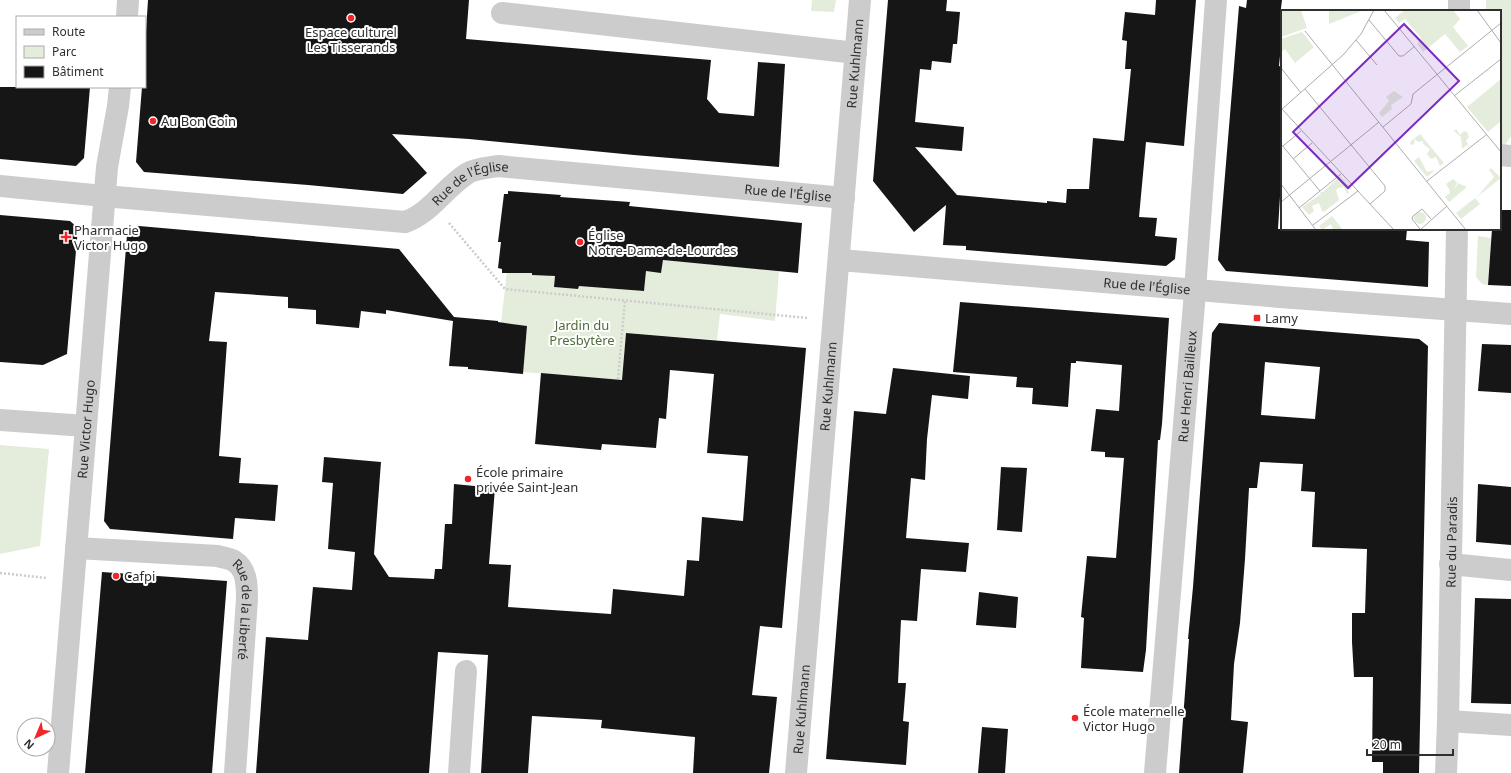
<svg xmlns="http://www.w3.org/2000/svg" width="1511" height="773" font-family="'Noto Sans',sans-serif">
<rect width="100%" height="100%" fill="#fff"/>
<!-- green -->
<path fill="#e4eddc" d="M812 0H836L834 12 811 11Z
M1486 0H1511V136L1505 145 1500 144V11H1486Z
M1478 236 1491 238 1488 285 1482 284 1476 277Z
M663 260 779 271 775 321 720 314 717 340 626 333 622 380 523 372 527 326 501 323 507 270 512 273H515V270L532 271V275L550 273V276L553 277 555 274 554 287 578 289 579 276 608 288 644 291 646 271 661 272Z
M0 445 49 449 40 546 0 554Z"/>
<!-- building -->
<path fill="#161616" fill-rule="evenodd" d="M148 0H469L466 39 711 60 707 99 719 113 754 116 758 62 785 64 779 167 634 155 469 139 392 134 427 173 403 194 308 185 144 172 136 162 142 87H145V47Z
M888 0H947L946 11 960 12 957 44H953L951 63 932 61 931 70 920 69 915 122 964 127 962 151 915 147 957 195 1047 203V201L1066 203 1067 189H1089L1093 138 1124 141 1131 69H1125L1127 41 1122 40 1125 12 1155 15 1156 0H1196L1184 146 1146 142 1139 217 1157 218 1155 236 1177 238 1175 259 1166 266 966 250V246L943 245 946 205 914 232 873 181Z
M1247 0H1282L1280 16H1282V36L1279 66 1282 67V164L1278 229H1407L1406 240 1429 242 1428 287 1226 271 1218 260 1239 6 1246 8Z
M0 87H90L84 158 76 166 0 159Z
M508 191 561 195 560 197 630 202 629 206 802 223 798 273 663 260 661 273 646 271 644 291 579 286 578 289 554 287 555 276 532 275V273H502V269L498 268 501 242H498L504 194H508Z
M1500 210H1511V286L1488 285 1492 229H1500Z
M0 215 70 221 78 228 67 354 43 365 0 362Z
M139 226 399 249 454 317 498 321V322L527 326 523 374 468 369V367L449 366 453 321 386 310V314L361 311 359 328 316 324V310L288 308V297L215 292 209 341 227 342 219 456 241 458 239 483 278 485 275 521 235 518 233 539 110 529 104 521 127 235Z
M960 302 1169 318 1162 424 1160 440H1158L1146 650 1143 672 1081 668 1084 618 1081 617 1087 556 1116 558 1124 458 1105 457V452L1091 451 1096 409 1119 411 1122 365 1076 361V363H1071L1068 407 1032 404 1033 388 1016 387 1017 377 953 372Z
M1219 323 1419 339 1428 346 1419 773H1383V762H1372L1373 677H1354L1352 642V613H1365L1367 549 1312 547 1315 492 1301 491 1303 464 1260 462 1257 488H1249L1245 559 1240 623 1234 664 1231 720 1248 722 1243 773H1179L1189 639H1188L1193 587 1212 333ZM1265 362 1320 367 1315 419 1261 415Z
M626 333 806 348 782 628 760 626 752 695 777 697 769 773H693L695 737 601 728 602 720 532 716 528 773H481L488 655 438 652 429 773H256L266 637 308 640 313 587 352 590 355 552 328 549 333 483 322 482 324 457 381 462 374 554 389 577 434 579 435 569H442L445 524H452L454 484 495 488 489 564 511 565 508 607 611 614 613 589 684 596 687 560 699 561 702 517 743 521 748 456 707 453 714 374 670 370 666 419 659 418 656 448 602 444 601 450 535 444 541 373 622 380Z
M1482 344 1511 345V393L1478 391Z
M893 368 970 376 968 399 932 395 927 439 925 480 911 478 906 538 969 543 966 572 921 569 917 621 901 620 898 683H906L903 721 909 722 906 765 826 759 854 411 886 414Z
M1001 467 1027 468 1022 532 997 530Z
M1478 484 1511 487V545L1476 542Z
M102 572 227 581 212 773H85Z
M979 592 1018 597 1016 628 976 625Z
M1475 598 1511 599V704L1471 703Z
M982 727 1008 729 1005 773H978Z"/>
<g fill="none" stroke-linecap="round" stroke-linejoin="round">
<!-- path -->
<path stroke="#ccc" stroke-width="2.5" stroke-dasharray="2 2" stroke-linecap="butt" d="M449 223 505 289 808 318
M618 379 625 300
M0 573 47 578"/>
<!-- minor -->
<g stroke="#ccc" stroke-width="22">
<path d="M1459 11V0"/>
<path d="M502 13 856 53"/>
<path d="M127 17 128 0"/>
<path d="M1500 155 1511 156"/>
<path id="s1" d="M0 186 104 196 405 222C431 213 445 187 468 173 477 168 488 168 498 166L844 198"/>
<path id="s2" d="M840 260 1280 297 1511 314"/>
<path d="M0 420 86 426"/>
<path id="s3" d="M76 548 218 556C223 558 229 558 234 561 247 569 247 585 247 599L235 773"/>
<path d="M1450 564 1511 570"/>
<path d="M1448 721 1511 725"/>
<path id="s4" d="M58 773 107 167 118 106 120 87"/>
<path d="M459 773 466 671"/>
<path id="s5" d="M796 773 860 0"/>
<path id="s6" d="M1155 773 1194 304 1216 0"/>
<path id="s7" d="M1446 773 1448 721 1457 229"/>
</g>
</g>
<!-- markers -->
<g fill="#f12628" stroke="#fff" stroke-width="1.5">
<circle cx="351" cy="18" r="4"/>
<circle cx="153" cy="121" r="4"/>
<path d="M64 231h4v4h4v4h-4v4h-4v-4h-4v-4h4z"/>
<circle cx="580" cy="242" r="4"/>
<rect x="1253" y="314" width="8" height="8" rx="2"/>
<circle cx="468" cy="479" r="4"/>
<circle cx="116" cy="576" r="4"/>
<circle cx="1075" cy="718" r="4"/>
</g>
<g text-anchor="middle" stroke-width="4" stroke-linejoin="round" paint-order="stroke">
<!-- poi labels -->
<g font-size="13" fill="#2f2f2f" stroke="#fff" text-anchor="start">
<text x="351" y="37" text-anchor="middle">Espace culturel<tspan x="351" dy="15">Les Tisserands</tspan></text>
<text x="161" y="126">Au Bon Coin</text>
<text x="74" y="235">Pharmacie<tspan x="74" dy="15">Victor Hugo</tspan></text>
<text x="588" y="240">Église<tspan x="588" dy="15">Notre-Dame-de-Lourdes</tspan></text>
<text x="1265" y="323">Lamy</text>
<text x="476" y="477">École primaire<tspan x="476" dy="15">privée Saint-Jean</tspan></text>
<text x="124" y="581">Cafpi</text>
<text x="1083" y="716">École maternelle<tspan x="1083" dy="15">Victor Hugo</tspan></text>
</g>
<!-- street labels -->
<g font-size="13" fill="#2f2f2f" stroke="#fff">
<text dy="5" stroke="none"><textPath href="#s5" startOffset="712">Rue Kuhlmann</textPath></text>
<text dy="5" stroke="none"><textPath href="#s1" startOffset="485">Rue de l'Église</textPath></text>
<text dy="5" stroke="none"><textPath href="#s1" startOffset="809">Rue de l'Église</textPath></text>
<text dy="5" stroke="none"><textPath href="#s2" startOffset="308">Rue de l'Église</textPath></text>
<text dy="5" stroke="none"><textPath href="#s5" startOffset="388">Rue Kuhlmann</textPath></text>
<text dy="5" stroke="none"><textPath href="#s6" startOffset="388">Rue Henri Bailleux</textPath></text>
<text dy="5" stroke="none"><textPath href="#s4" startOffset="345">Rue Victor Hugo</textPath></text>
<text dy="5" stroke="none"><textPath href="#s7" startOffset="231">Rue du Paradis</textPath></text>
<text dy="5" stroke="none"><textPath href="#s3" startOffset="211">Rue de la Liberté</textPath></text>
<text dy="5" stroke="none"><textPath href="#s5" startOffset="64">Rue Kuhlmann</textPath></text>
</g>
<!-- park labels -->
<g font-size="13" fill="#4e6e39" stroke="#fff">
<text x="582" y="330">Jardin du<tspan x="582" dy="15">Presbytère</tspan></text>
</g>
</g>
<!-- overview -->
<g transform="translate(1281 10)">
<rect width="220" height="220" fill="#fff"/>
<path d="M0 0H20L26 18 0 27ZM48 0H83L48 14ZM124 0H172L179 9 172 17 187 36 179 42 164 24 142 42 136 34 140 28 124 9 118 13 114 8ZM21 22 33 37 14 53 4 39 0 42V29ZM220 69V111L207 122 186 97ZM113 81 122 87 110 95 111 99 101 107 98 103 108 91 105 87ZM172 120H176L179 125 183 121 186 122 188 127 185 131 187 134 181 139 180 127ZM139 124 163 153 159 156 155 147 150 149 146 144 149 139 142 134V131L137 132 134 129 133 134 130 135 129 132ZM138 147 146 162 154 160 146 167 133 151ZM210 158 220 168 196 187 213 167 208 160ZM59 166 71 179H66L68 183 66 184 63 177 57 178 55 180 58 190 44 201 45 202 41 201 38 193 31 196 33 201 28 205 21 197 36 187 40 184 39 182H42ZM172 169 176 172 173 180 177 173 186 177 168 192 164 187 169 183 168 179 165 174ZM194 188 199 194 180 209 175 203ZM133 208a6 6 0 1 1 12 0a6 6 0 1 1-12 0ZM51 206 62 220H52L50 214 41 220 38 216Z" fill="#e4eddc"/>
<path fill="none" stroke="#acacac" stroke-width="1" d="M103 0 220 142M196 0 220 33M88 10 118 46H122L134 36M24 21 185 220M75 30 96 55M0 58 20 83M24 79 104 176V181L89 194M173 86 220 49M0 98 113 220M0 100 62 45 80 24 93 0M102 117 130 94 132 84 220 13M0 134 39 181M2 136 20 121M12 149 31 133M146 171 205 125M0 174 35 220M0 192 98 112M18 198 60 164M32 215 77 181M139 219 131 209 132 206 141 199 150 209M139 220 166 196"/>
<path fill="#7b2cbf" fill-opacity="0.15" stroke="#7b2cbf" stroke-width="2" d="M123 14 178 71 67 178 12 122Z"/>
<rect width="220" height="220" fill="none" stroke="#2f2f2f" stroke-width="2"/>
</g>
<!-- legend -->
<rect x="16" y="16" width="130" height="72" fill="#ffffff" stroke="#acacac"/>
<rect x="24" y="29" width="20" height="6" fill="#cccccc" stroke="#acacac"/>
<text x="52" y="36" font-size="12" fill="#2f2f2f">Route</text>
<rect x="24" y="46" width="20" height="12" fill="#e4eddc" stroke="#acacac"/>
<text x="52" y="56" font-size="12" fill="#2f2f2f">Parc</text>
<rect x="24" y="66" width="20" height="12" fill="#161616" stroke="#acacac"/>
<text x="52" y="76" font-size="12" fill="#2f2f2f">Bâtiment</text>
<!-- north arrow -->
<g transform="translate(36 737) rotate(224)"><circle r="19" fill="#ffffff" stroke="#acacac"/>
<path d="M0-3L7 15L0 10L-7 15Z" fill="#f12628"/>
<text y="-6" font-size="11" font-weight="bold" text-anchor="middle" fill="#2f2f2f">N</text>
</g>
<!-- scale -->
<path d="M1367 749v6h86v-6" fill="none" stroke="#2f2f2f" stroke-width="2"/>
<text x="1373" y="749" font-size="12" fill="#2f2f2f" stroke="#ffffff" stroke-width="3" paint-order="stroke">20 m</text>
</svg>
